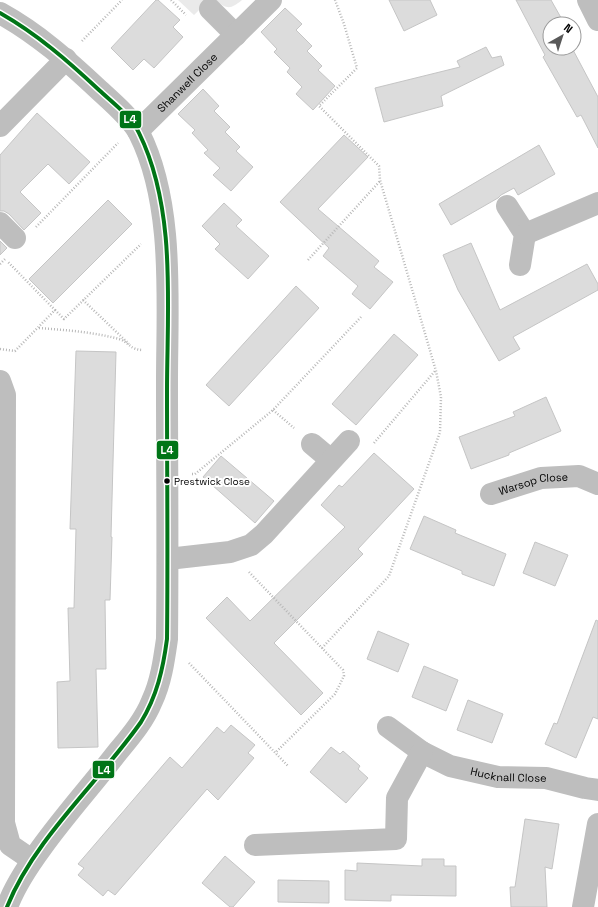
<svg xmlns="http://www.w3.org/2000/svg" width="598" height="907" font-family="'Space Grotesk',sans-serif">
<rect width="100%" height="100%" fill="#fff"/>
<!-- green -->
<path fill="#eaeaea" d="M178 0H209L194 15Z
M216 0H242C231 9 227 10 216 0Z"/>
<!-- building -->
<path fill="#dcdcdc" stroke="#c5c5c5" d="M156 0H158L180 20 173 27 183 37 154 68 144 59 133 70 111 48Z
M389 0H430L437 15 404 31Z
M516 0H551L564 23 550 24V48H572L598 97V148L581 115 577 117 543 57 545 55Z
M285 8 302 24 296 30 312 46 307 51 322 66 318 70 335 86 313 110 296 94 302 87 287 72 290 68 274 52 277 49 261 32Z
M486 47 492 58 501 56 504 65 441 96 443 106 384 122 375 88 460 67 457 61Z
M203 89 219 106 214 111 230 127 225 132 240 147 236 151 253 167 231 191 213 175 220 168 204 153 208 150 192 133 195 130 178 114Z
M37 113 90 162 69 184 48 164 20 192 41 213 24 230 9 214 4 211H0V155Z
M344 135 368 157 318 209 379 261 374 267 393 282 370 309 352 294 358 286 323 256 329 248 280 202Z
M539 145 555 174 518 195 514 188 501 195 498 198 451 225 439 204Z
M108 200 132 224 53 303 29 279Z
M224 203 242 220 236 226 269 256 248 279 215 249 220 244 202 226Z
M0 241 7 248 0 255Z
M471 243 500 310 587 264 598 284V290L513 337 520 349 499 361 458 290 443 255Z
M296 286 319 308 229 406 206 385Z
M394 334 418 355 356 425 332 404Z
M76 351 116 352 111 537H112L110 600H105L106 669H96L98 747 58 748 57 682 70 681 68 608H74L76 529H70Z
M546 397 561 431 509 453V455L471 469 459 437 515 416 513 412Z
M374 453 414 489 358 549 363 554 274 643 323 693 301 715 206 618 227 597 250 621 345 527 321 505 339 485 342 487Z
M221 456 274 501 255 523 203 477Z
M424 516 456 530 455 533 506 554 494 586 462 574V571L410 549Z
M535 542 568 555 555 586 523 573Z
M596 620 598 621V719L593 717 576 758 545 744 554 723 557 724Z
M378 631 409 644 398 672 367 659Z
M424 666 458 680 446 711 412 697Z
M468 700 503 714 492 743 457 730Z
M231 725 255 745 248 753 254 758 218 800 207 789 115 895 108 890 103 896 78 875 84 868 78 864 170 757 182 768 217 727 224 733Z
M331 747 340 754 343 751 360 766 358 769 368 778 346 803 310 772Z
M525 819 559 824 552 869 545 867 547 907H511L510 887H515Z
M225 856 255 882 233 907H230L202 883Z
M422 859H444V866H456V896L391 895V901L345 900V870L357 871V863L422 866Z
M278 880 329 881V903L278 902Z"/>
<g fill="none" stroke-linecap="round" stroke-linejoin="round">
<!-- path -->
<path stroke="#b8b8b8" stroke-width="2.5" stroke-dasharray="1 2" stroke-linecap="butt" d="M171 0 186 15
M82 41 122 0
M36 227 118 143
M308 260 380 181
M0 264 5 259
M83 300 129 344
M55 310 64 319 141 244
M39 328C66 330 93 332 119 339 129 342 130 350 143 350
M0 349 15 351 55 310 8 262
M273 410 294 428
M374 443 435 371
M192 474H195L206 465 273 410 361 317
M249 572 343 670 344 676 335 694 275 753
M322 648 389 576 440 432 441 397 436 371 380 180 379 166 319 106 357 68 344 24 335 0
M189 663 288 766"/>
<!-- minor -->
<g stroke="#bebebe" stroke-width="22">
<path d="M588 0 598 20"/>
<path d="M210 9 236 35"/>
<path d="M0 13C38 34 68 61 99 90 111 101 132 119 139 133 175 204 167 303 167 381 167 467 168 553 167 639 164 660 161 682 152 701 144 721 130 737 116 754 92 785 65 815 42 847 28 866 15 885 7 907"/>
<path d="M0 126 66 59"/>
<path id="s1" d="M138 131 271 0"/>
<path d="M507 206 525 234 520 265"/>
<path d="M0 223 15 238"/>
<path d="M525 234 598 203"/>
<path d="M0 381 5 395 4 823 10 845 32 860"/>
<path d="M312 444 331 460"/>
<path id="s2" d="M491 494 541 478 579 476 598 484"/>
<path d="M168 559 230 552 251 545 264 534 349 441"/>
<path id="s3" d="M388 727 422 752 450 766 498 777 546 778 585 788 598 790"/>
<path d="M255 845 396 839 397 798 422 752"/>
<path d="M583 907 598 824"/>
</g>
<defs>
<path id="bus-1" d="M0 13C37 34 68 61 99 90 113 103 131 116 139 133 177 210 167 308 167 391 167 474 168 556 167 639 163 669 157 696 141 722 99 782 34 839 7 907"/>
</defs>
<!-- bus-1 casing -->
<use href="#bus-1" stroke="#fff" stroke-width="7"/>
<!-- bus-1 -->
<use href="#bus-1" stroke="#007517" stroke-width="4"/>
</g>
<!-- markers -->
<circle fill="#000" stroke="#fff" stroke-width="1.5" cx="167" cy="481" r="3.5"/>
<g text-anchor="middle" stroke-width="4" stroke-linejoin="round" paint-order="stroke">
<!-- bus labels -->
<g font-size="10" fill="#000" stroke="#fff" text-anchor="start">
<text x="174" y="485">Prestwick Close</text>
</g>
<!-- street labels -->
<g font-size="11" fill="#000" stroke="#fff">
<text dy="4" stroke="none"><textPath href="#s1" startOffset="69">Shanwell Close</textPath></text>
<text dy="4" stroke="none"><textPath href="#s2" startOffset="44">Warsop Close</textPath></text>
<text dy="4" stroke="none"><textPath href="#s3" startOffset="133">Hucknall Close</textPath></text>
</g>
</g>
<g stroke="#fff" stroke-width="1.5">
<rect x="119" y="110" width="23" height="19" rx="4" fill="#007517"/>
<rect x="156" y="440" width="23" height="20" rx="4" fill="#007517"/>
<rect x="92" y="760" width="23" height="19" rx="4" fill="#007517"/>
</g>
<g font-size="11" text-anchor="middle" font-weight="bold" fill="#fff">
<text x="130" y="123">L4</text>
<text x="167" y="454">L4</text>
<text x="104" y="774">L4</text>
</g>
<!-- north arrow -->
<g transform="translate(562 36) rotate(39)"><circle r="19" fill="#ffffff" stroke="#999999"/>
<path d="M0-3L7 15L0 10L-7 15Z" fill="#595959"/>
<text y="-6" font-size="11" font-weight="bold" text-anchor="middle" fill="#000000">N</text>
</g>
</svg>
